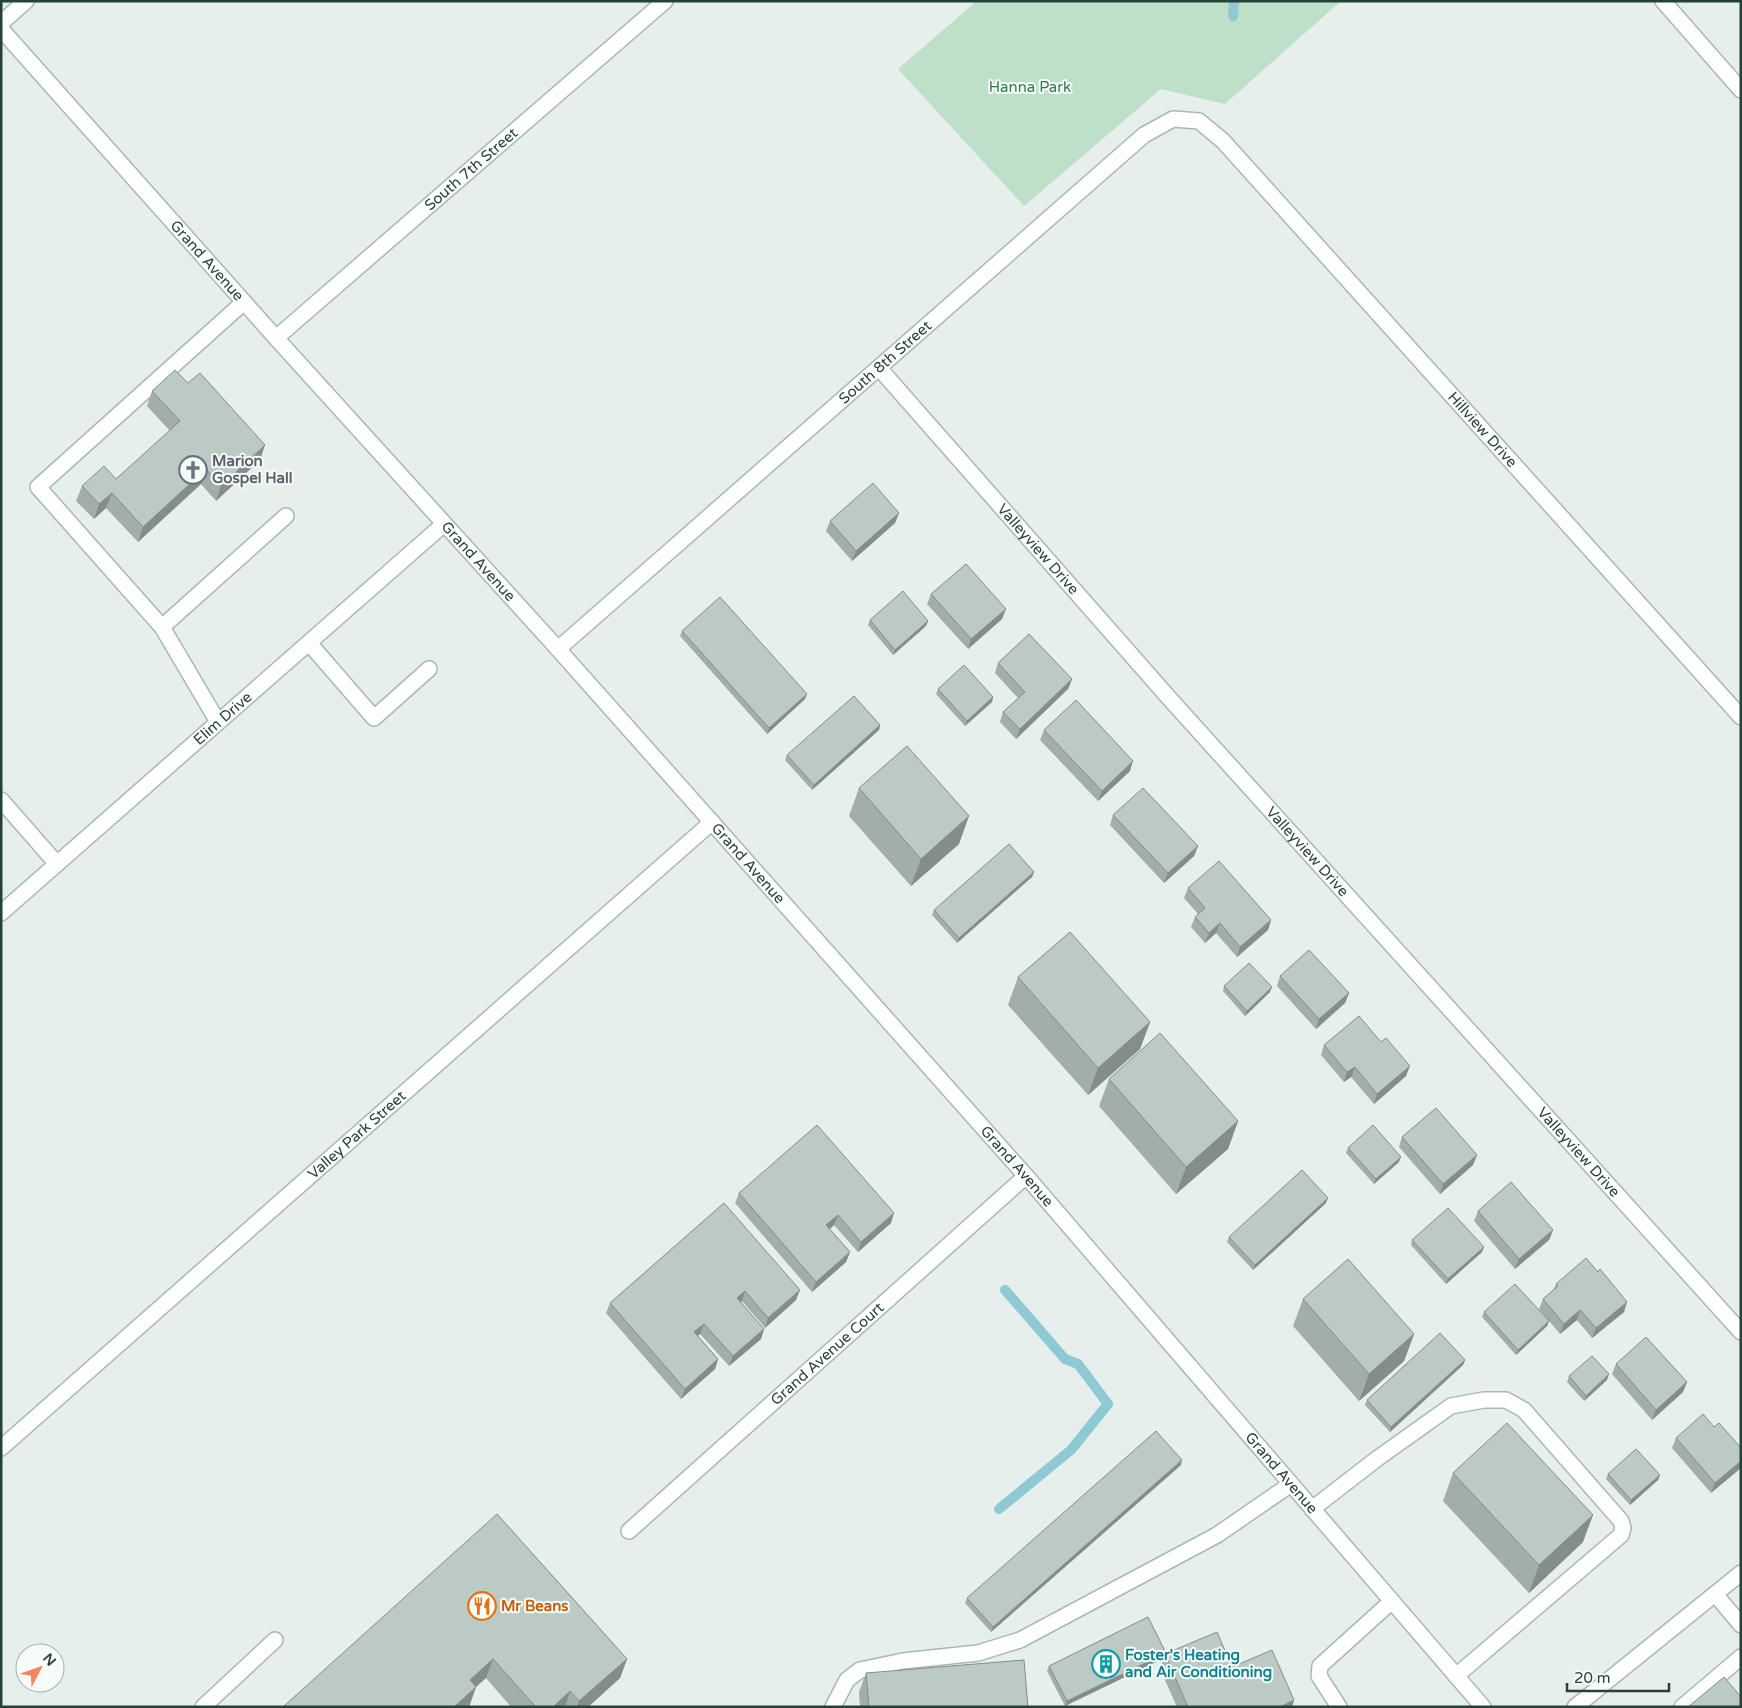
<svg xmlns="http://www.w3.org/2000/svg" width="1742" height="1708" font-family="'Varela Round',sans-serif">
<rect width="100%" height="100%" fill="#e6efeb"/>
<!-- green -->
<path fill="#bfe0c8" d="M977 1H1341L1225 104 1161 89 1024 206 898 69Z"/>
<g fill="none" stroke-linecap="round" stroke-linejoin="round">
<!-- stream -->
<path stroke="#8ec9d4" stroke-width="10" d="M1233 16 1234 1
M999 1509 1071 1450 1108 1404 1078 1364 1065 1359 1005 1290"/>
<defs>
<g id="minor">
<path d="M1663 1 1741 90"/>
<path d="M1 23 26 1"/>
<path id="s1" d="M1 29 276 338 558 649 1026 1176 1483 1707"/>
<path d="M244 302 38 487 162 627 286 516"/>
<path id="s2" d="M276 338 665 1"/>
<path id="s3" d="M879 368 1169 698 1741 1332"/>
<path d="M162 627 218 722"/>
<path d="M309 643 374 718 429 669"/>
<path id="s4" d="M558 649 1144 135 1173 119 1199 121 1223 141 1741 717"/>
<path d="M1 800 57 864"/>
<path id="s5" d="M1 913 444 524"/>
<path id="s6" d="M1 1448 712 822"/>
<path d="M1312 1509 1378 1458 1451 1406 1484 1400H1506L1524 1410 1621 1521 1623 1528 1621 1535 1456 1676"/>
<path id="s7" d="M629 1531 1026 1176"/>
<path d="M1715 1594 1741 1625"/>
<path d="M203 1707 275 1640"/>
<path d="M833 1707 847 1680 860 1670 903 1661 978 1653 1020 1640 1217 1535 1291 1484"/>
<path d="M1339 1707 1319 1676 1320 1666 1392 1601"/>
<path d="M1575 1707 1741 1573"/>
<path d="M1682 1707 1741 1657"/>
</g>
</defs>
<!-- minor casing -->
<use href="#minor" stroke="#a8b8b2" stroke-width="18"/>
<!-- minor -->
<use href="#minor" stroke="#fff" stroke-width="15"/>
</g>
<!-- wall -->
<path fill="#a1aea9" d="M152 391 260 460 216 501 201 484 138 542 106 508 94 519 76 501 82 486 116 479 170 431 147 406Z
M899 513 895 523 852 561 826 531 830 521Z
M931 594 1002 619 968 649 927 604Z
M870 620 928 621 926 626 893 655 868 625Z
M682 631 805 699 767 734 680 636Z
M998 663 1072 679 1068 689 1016 739 1000 722 1003 712 1018 698 995 673Z
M938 689 993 697 992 702 965 726 936 694Z
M880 725 879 730 812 790 785 760 787 755Z
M1044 730 1130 771 1098 801 1040 740Z
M859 788 959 844 911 886 849 816Z
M1113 815 1198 846 1194 856 1164 883 1110 825Z
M1034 872 1032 877 957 943 932 915 934 910Z
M1188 888 1271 920 1268 930 1237 957 1216 933 1205 943 1191 927 1195 917 1198 914 1184 898Z
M1280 976 1349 993 1345 1003 1316 1029 1277 986Z
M1018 977 1150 1022 1140 1049 1088 1095 1008 1005Z
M1224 986 1270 992 1245 1016 1223 991Z
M1324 1045 1406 1076 1374 1104 1351 1077 1344 1082 1321 1055Z
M1109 1079 1238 1121 1228 1149 1176 1194 1099 1106Z
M1402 1137 1477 1155 1473 1165 1440 1194 1399 1147Z
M1348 1148 1399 1162 1374 1184 1346 1153Z
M739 1193 891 1223 858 1252 834 1225 830 1229 850 1252 846 1262 812 1292 735 1203Z
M724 1203 796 1300 765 1328 742 1301 741 1302 764 1329 761 1339 729 1366 700 1334 698 1336 718 1359 715 1369 681 1399 606 1313 610 1303Z
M1326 1203 1253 1270 1227 1242 1229 1237Z
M1478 1211 1553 1230 1549 1240 1515 1269 1474 1221Z
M1412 1240 1484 1247 1482 1252 1446 1284 1411 1245Z
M1556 1284 1624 1312 1592 1338 1577 1320 1560 1334 1539 1309 1543 1299 1554 1289Z
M1303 1299 1414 1334 1404 1361 1359 1401 1293 1326Z
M1484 1312 1549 1321 1547 1326 1516 1355 1482 1317Z
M1465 1360 1463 1365 1390 1432 1365 1405 1367 1400Z
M1616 1364 1687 1382 1683 1392 1652 1420 1612 1374Z
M1569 1376 1607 1380 1584 1401 1567 1382Z
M1676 1438 1741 1448 1711 1493 1672 1448Z
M1181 1465 991 1632 965 1603 967 1598Z
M1453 1473 1583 1542 1529 1593 1443 1501Z
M1608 1474 1660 1475 1658 1480 1630 1505 1606 1479Z
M497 1514 627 1659 620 1678 588 1707H511L486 1678 476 1687 469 1707Z
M1166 1653 1165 1654 1232 1667 1294 1700 1292 1707H1177L1160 1669 1164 1658 1065 1706 1047 1671 1049 1666Z
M866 1673 1028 1707H860L859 1692Z"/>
<!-- shaded-wall -->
<path fill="#838d89" d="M265 445 260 460 216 501 221 486Z
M206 469 201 484 138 542 143 527Z
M112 493 106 508 94 519 99 504Z
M899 513 895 523 852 561 856 551Z
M1006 609 1002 619 968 649 971 639Z
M928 621 926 626 893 655 895 650Z
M1072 679 1068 689 1016 739 1020 729Z
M807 694 805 699 767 734 769 728Z
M993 697 992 702 965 726 967 721Z
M880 725 879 730 812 790 814 785Z
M1133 761 1130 771 1098 801 1102 791Z
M969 816 959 844 911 886 921 859Z
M1198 846 1194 856 1164 883 1168 873Z
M1034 872 1032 877 957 943 959 938Z
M1271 920 1268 930 1237 957 1240 947Z
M1220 923 1216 933 1205 943 1209 933Z
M1272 987 1270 992 1245 1016 1247 1011Z
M1349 993 1345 1003 1316 1029 1319 1019Z
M1150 1022 1140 1049 1088 1095 1098 1068Z
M1410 1066 1406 1076 1374 1104 1377 1094Z
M1355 1067 1351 1077 1344 1082 1347 1072Z
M1238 1121 1228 1149 1176 1194 1186 1167Z
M1477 1155 1473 1165 1440 1194 1443 1184Z
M1401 1157 1399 1162 1374 1184 1376 1179Z
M1328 1198 1326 1203 1253 1270 1255 1265Z
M894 1213 891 1223 858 1252 861 1242Z
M838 1215 834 1225 823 1235 826 1225Z
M1553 1230 1549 1240 1515 1269 1519 1259Z
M1484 1247 1482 1252 1446 1284 1448 1279Z
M850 1252 846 1262 812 1292 816 1282Z
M800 1290 796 1300 765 1328 768 1318Z
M745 1291 742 1301 734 1308 737 1298Z
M1627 1302 1624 1312 1592 1338 1596 1328Z
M1580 1310 1577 1320 1560 1334 1564 1324Z
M1549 1321 1547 1326 1516 1355 1518 1350Z
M704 1324 700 1334 691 1342 694 1332Z
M764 1329 761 1339 729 1366 733 1356Z
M1414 1334 1404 1361 1359 1401 1369 1374Z
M718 1359 715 1369 681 1399 685 1389Z
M1465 1360 1463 1365 1390 1432 1391 1427Z
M1609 1374 1607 1380 1584 1401 1586 1396Z
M1687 1382 1683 1392 1652 1420 1656 1410Z
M1182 1460 1181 1465 991 1632 993 1627Z
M1741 1461V1468L1711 1493 1715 1483Z
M1660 1475 1658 1480 1630 1505 1631 1500Z
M1593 1515 1583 1542 1529 1593 1539 1565Z
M1166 1653 1164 1658 1065 1706 1067 1701Z
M493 1659 486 1678 470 1692 476 1687 469 1707H454L470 1680Z
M627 1659 620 1678 588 1707H577L579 1701Z
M570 1691 565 1707H553Z
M1294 1700 1292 1707H1280Z"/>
<!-- building -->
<path fill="#bbcac4" stroke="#838d89" d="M175 370 188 383 200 373 265 445 221 486 206 469 143 527 112 493 99 504 82 486 104 466 116 479 180 421 152 391Z
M873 483 899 513 856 551 830 521Z
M966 564 1006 609 971 639 931 594Z
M903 591 928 621 895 650 870 620Z
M720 597 807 694 769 728 682 631Z
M1029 634 1072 679 1020 729 1003 712 1025 692 998 663Z
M964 665 993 697 967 721 938 689Z
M854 696 880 725 814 785 787 755Z
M1076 700 1133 761 1102 791 1044 730Z
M907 746 969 816 921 859 859 788Z
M1143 788 1198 846 1168 873 1113 815Z
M1009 844 1034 872 959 938 934 910Z
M1219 861 1271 920 1240 947 1220 923 1209 933 1195 917 1205 908 1188 888Z
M1070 932 1150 1022 1098 1068 1018 977Z
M1309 950 1349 993 1319 1019 1280 976Z
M1249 963 1272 987 1247 1011 1224 986Z
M1359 1016 1381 1042 1386 1038 1410 1066 1377 1094 1355 1067 1347 1072 1324 1045Z
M1160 1033 1238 1121 1186 1167 1109 1079Z
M1436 1108 1477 1155 1443 1184 1402 1137Z
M817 1125 894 1213 861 1242 838 1215 826 1225 850 1252 816 1282 739 1193Z
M1373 1125 1401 1157 1376 1179 1348 1148Z
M1302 1170 1328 1198 1255 1265 1229 1237Z
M1511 1182 1553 1230 1519 1259 1478 1211Z
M724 1203 800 1290 768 1318 745 1291 737 1298 764 1329 733 1356 704 1324 694 1332 718 1359 685 1389 610 1303Z
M1448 1208 1484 1247 1448 1279 1412 1240Z
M1586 1258 1598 1272 1600 1269 1627 1302 1596 1328 1580 1310 1564 1324 1543 1299 1558 1286 1556 1284Z
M1348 1259 1414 1334 1369 1374 1303 1299Z
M1515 1284 1549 1321 1518 1350 1484 1312Z
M1440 1333 1465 1360 1391 1427 1367 1400Z
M1646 1337 1687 1382 1656 1410 1616 1364Z
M1592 1356 1609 1374 1586 1396 1569 1376Z
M1703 1414 1714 1427 1719 1423 1741 1448V1461L1715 1483 1676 1438Z
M1507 1423 1593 1515 1539 1565 1453 1473Z
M1156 1431 1182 1460 993 1627 967 1598Z
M1636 1449 1660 1475 1631 1500 1608 1474Z
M497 1514 627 1659 579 1701 570 1691 553 1707H536L493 1659 470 1680 476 1687 454 1707H283Z
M1148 1617 1166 1653 1067 1701 1049 1666Z
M1217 1632 1232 1667 1272 1650 1294 1700 1280 1707H1188L1165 1654Z
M1024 1660 1028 1707H869L866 1673Z
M1724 1677 1741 1697V1707H1688Z"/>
<!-- icons -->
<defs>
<symbol id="church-ring" viewBox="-11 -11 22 22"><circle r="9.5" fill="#f7fbf9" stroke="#6b7280" stroke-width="1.5"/><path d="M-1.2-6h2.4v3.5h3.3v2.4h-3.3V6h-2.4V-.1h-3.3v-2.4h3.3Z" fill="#6b7280"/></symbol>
<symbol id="restaurant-ring" viewBox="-11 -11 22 22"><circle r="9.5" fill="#f7fbf9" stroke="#e8710a" stroke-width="1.5"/><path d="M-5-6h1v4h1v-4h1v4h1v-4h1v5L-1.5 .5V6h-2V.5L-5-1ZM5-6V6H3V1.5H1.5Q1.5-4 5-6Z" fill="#e8710a"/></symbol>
<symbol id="building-ring" viewBox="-11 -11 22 22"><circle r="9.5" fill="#f7fbf9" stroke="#0f9aa8" stroke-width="1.5"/><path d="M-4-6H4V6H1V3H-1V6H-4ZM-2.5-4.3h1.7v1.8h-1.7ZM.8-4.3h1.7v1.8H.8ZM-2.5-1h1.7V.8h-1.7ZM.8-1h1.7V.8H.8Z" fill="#0f9aa8"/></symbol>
</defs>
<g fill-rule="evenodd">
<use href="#church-ring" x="177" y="454" width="32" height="32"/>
<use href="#restaurant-ring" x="466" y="1590" width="32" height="32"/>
<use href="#building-ring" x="1090" y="1648" width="32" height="32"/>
</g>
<g text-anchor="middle" stroke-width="4" stroke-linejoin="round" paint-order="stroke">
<!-- park labels -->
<g font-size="15" fill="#2d7a4b" stroke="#f7fbf9">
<text x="1030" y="92">Hanna Park</text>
</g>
<!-- street labels -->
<g font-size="15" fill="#24423a" stroke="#f7fbf9">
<text dy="5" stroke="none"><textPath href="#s2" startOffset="258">South 7th Street</textPath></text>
<text dy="5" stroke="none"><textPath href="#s1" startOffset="310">Grand Avenue</textPath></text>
<text dy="5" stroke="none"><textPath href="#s4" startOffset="435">South 8th Street</textPath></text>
<text dy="5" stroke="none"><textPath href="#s4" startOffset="1258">Hillview Drive</textPath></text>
<text dy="5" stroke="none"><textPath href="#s3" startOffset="241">Valleyview Drive</textPath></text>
<text dy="5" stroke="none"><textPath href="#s1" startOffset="715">Grand Avenue</textPath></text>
<text dy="5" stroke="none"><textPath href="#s5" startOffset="295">Elim Drive</textPath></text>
<text dy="5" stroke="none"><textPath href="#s3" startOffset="646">Valleyview Drive</textPath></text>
<text dy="5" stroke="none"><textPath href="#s1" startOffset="1120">Grand Avenue</textPath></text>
<text dy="5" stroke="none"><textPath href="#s6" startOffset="474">Valley Park Street</textPath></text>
<text dy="5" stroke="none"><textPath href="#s3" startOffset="1051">Valleyview Drive</textPath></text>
<text dy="5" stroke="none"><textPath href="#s1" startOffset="1525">Grand Avenue</textPath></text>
<text dy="5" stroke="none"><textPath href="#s7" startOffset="266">Grand Avenue Court</textPath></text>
<text dy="5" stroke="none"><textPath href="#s1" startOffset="1930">Grand Avenue</textPath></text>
</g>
<!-- worship labels -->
<g font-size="15" font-weight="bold" fill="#5b616d" stroke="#f7fbf9" text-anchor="start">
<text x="212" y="466">Marion<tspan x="212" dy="17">Gospel Hall</tspan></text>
</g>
<!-- food labels -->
<g font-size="15" font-weight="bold" fill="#c56008" stroke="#f7fbf9" text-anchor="start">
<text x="501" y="1611">Mr Beans</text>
</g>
<!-- culture labels -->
<g font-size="15" font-weight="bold" fill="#0d838f" stroke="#f7fbf9" text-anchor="start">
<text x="1125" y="1660">Foster's Heating<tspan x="1125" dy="17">and Air Conditioning</tspan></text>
</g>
</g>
<!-- border -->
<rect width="1742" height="1708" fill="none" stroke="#24423a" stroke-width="5"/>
<!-- north arrow -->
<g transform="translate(40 1668) rotate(49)"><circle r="24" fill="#f7fbf9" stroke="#a3b1ad"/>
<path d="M0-4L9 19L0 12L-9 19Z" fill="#f4845f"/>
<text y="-8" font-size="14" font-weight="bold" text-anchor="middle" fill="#24423a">N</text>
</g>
<!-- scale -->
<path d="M1567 1683v8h102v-8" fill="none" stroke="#24423a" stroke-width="2.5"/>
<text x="1574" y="1683" font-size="15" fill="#24423a" stroke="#f7fbf9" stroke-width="4" paint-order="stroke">20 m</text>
</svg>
